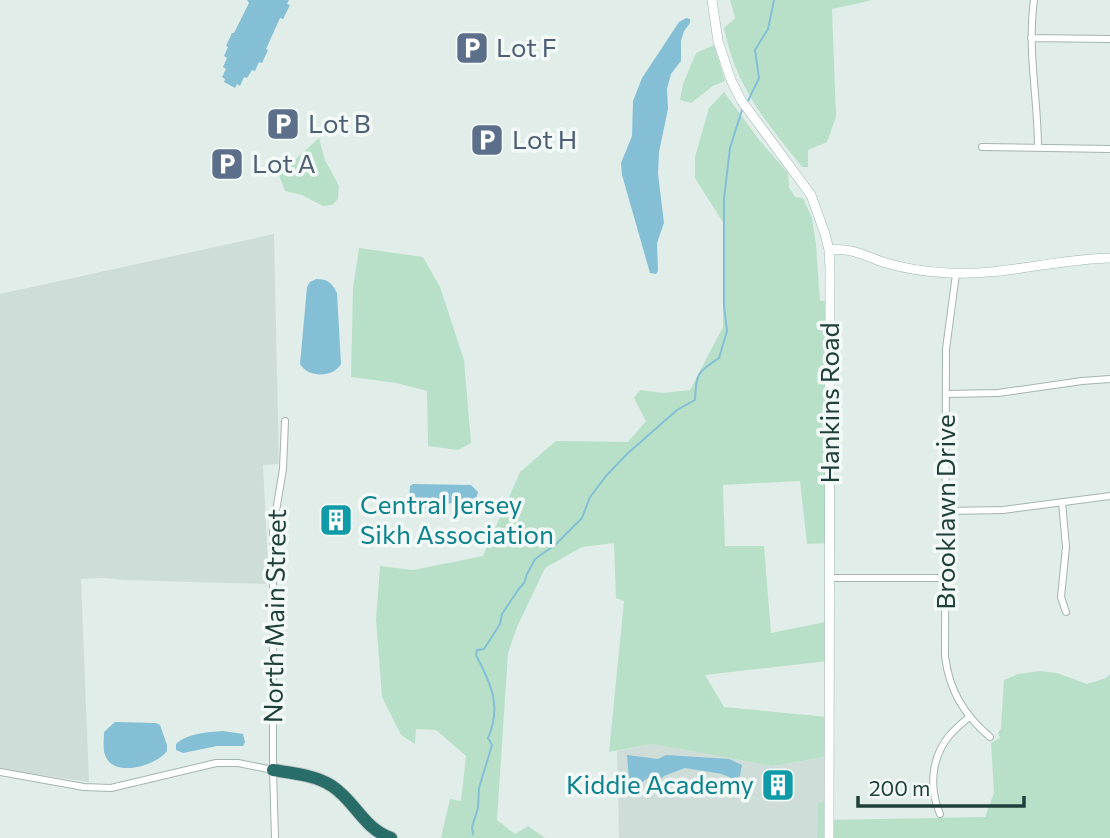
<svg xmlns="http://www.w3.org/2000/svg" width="1110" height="838" font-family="Commissioner,sans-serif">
<rect width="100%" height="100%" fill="#e1ede9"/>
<!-- built -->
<path fill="#cfddd8" d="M274 234 279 464 263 465 269 584 124 580 103 578 81 579 89 782 0 769V294Z
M652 744 773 766 825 757V803H818L817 838H619L617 751Z"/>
<!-- green -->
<path fill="#b8e0c8" d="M730 0H873L832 9 836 117 827 142 808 150V167H802C766 122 735 86 724 28L735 18Z
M714 45 725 81 713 86 691 103 680 100 683 84 696 53Z
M724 92 760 141 788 173 789 187 795 197 803 198 812 218 816 244 820 301H829L830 543 807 544 800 481 723 485 725 546H764L771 633 830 621 829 661 705 675 724 707 828 717 825 757 773 766 652 744 609 752 624 601 616 598 614 543 582 547 545 568 517 627 508 653 497 820 515 834 528 826 545 838H441L450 799 461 801 466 756 436 730 416 729 415 744 401 735 382 697 376 620 380 566 413 570 483 556 520 472 556 441 628 442 646 421 634 398 640 390 663 393 690 390 723 327 724 224 695 178V157L709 108Z
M319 138 325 160 339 186 338 199 332 205 323 206 302 195 285 191 277 170 281 167 284 170Z
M359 248 423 257 440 287 464 360 471 443 458 450 428 446 427 391 396 383 351 377 353 288Z
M1040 671 1057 673 1087 684 1106 678 1110 674V838H817L818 802 829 803V820L985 817 994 793 991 743 1000 738 998 733 1001 728 1004 680 1018 674Z"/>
<!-- water -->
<path fill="#84bfd6" d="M247 0H289L287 4 290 5 283 19 280 18 266 49 268 50 262 63 259 62 255 71 252 70 247 78 244 77 240 86 237 84 235 88 224 82 225 79 222 77 226 69 223 67 227 58 224 56 228 47 226 46 232 33H234L249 3Z
M686 18 690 19V23L684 31 681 41V61L671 74 667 89 668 109 659 152 658 174 664 223 657 243 658 271 656 274 650 273 622 175 621 163 632 136 633 101 642 78 679 22Z
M316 279C328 279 332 283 337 293L341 364C333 378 308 378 300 364L307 287 310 282Z
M413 484 471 485 478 492 476 499 473 501 456 502 443 505 417 517 408 512C411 505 409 494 410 486Z
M115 722 156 723 160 725 167 745V751C157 765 118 777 107 759 102 752 104 740 104 732Z
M223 731 243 734 245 742 243 746H217L183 753 176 750V744C188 733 208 732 223 731Z
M627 755 658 759 666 755 729 759 742 765 740 776 733 779 722 774 685 768 664 776 662 778C647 774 646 780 635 788L631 786 629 780Z"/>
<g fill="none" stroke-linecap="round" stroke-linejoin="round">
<!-- stream -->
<path stroke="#84bfd6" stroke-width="2" d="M748 101 759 78 755 50 768 29 774 0
M473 834 472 827 478 808 479 788 492 745 488 738C502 706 491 684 476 655L477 650 484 649 500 624 502 614 518 590 524 583 527 574 535 559 555 545 582 518 590 497 606 476 627 454 677 410 695 400C696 373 697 373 719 358L727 331 724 306V199L730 148 742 110"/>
<defs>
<path id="street" d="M1034 0C1027 50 1038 98 1038 148
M1031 38 1110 39
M982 147 1110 149
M956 274 946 349 945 656C949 690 964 715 990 737
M946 394 998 393 1082 381 1110 379
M1062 502 1066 547 1061 597 1066 612
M945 511 1003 510 1110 496
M830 578H945
M0 772 84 787 111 788 216 763H238L273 770
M940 814C929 789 931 758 949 736 955 729 962 723 969 717
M275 838 273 770V529L283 469 285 421"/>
<path id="secondary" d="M712 0 718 41 731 80 741 100 811 195 825 234 829 250 830 269 829 838
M829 250C852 247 864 256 886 263 906 269 928 272 949 273 1003 276 1056 259 1110 258"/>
<path id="highway" d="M273 770C291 773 316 775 332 786 355 801 364 829 391 838"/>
</defs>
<!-- street casing -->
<use href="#street" stroke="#a3b5b1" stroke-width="8"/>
<!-- secondary casing -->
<use href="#secondary" stroke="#9eb9b3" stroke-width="10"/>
<!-- highway casing -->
<use href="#highway" stroke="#c1c9c8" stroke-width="14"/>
<!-- street -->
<use href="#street" stroke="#fff" stroke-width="6"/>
<!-- secondary -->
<use href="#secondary" stroke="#fff" stroke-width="9"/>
<!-- highway -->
<use href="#highway" stroke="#296d68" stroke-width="12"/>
</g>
<!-- icons -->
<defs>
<symbol id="parking-square" viewBox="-11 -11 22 22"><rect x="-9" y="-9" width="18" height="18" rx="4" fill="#5c6f8a" stroke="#f2f9f6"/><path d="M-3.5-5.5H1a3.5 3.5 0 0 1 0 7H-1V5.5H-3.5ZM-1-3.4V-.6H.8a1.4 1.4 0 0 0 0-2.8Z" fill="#fff"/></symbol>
<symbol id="building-square" viewBox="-11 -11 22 22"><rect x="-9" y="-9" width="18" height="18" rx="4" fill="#0f9aa8" stroke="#f2f9f6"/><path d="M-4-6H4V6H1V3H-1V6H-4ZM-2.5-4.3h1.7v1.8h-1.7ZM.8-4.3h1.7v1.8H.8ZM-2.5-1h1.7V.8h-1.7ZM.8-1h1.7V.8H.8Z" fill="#fff"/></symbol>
</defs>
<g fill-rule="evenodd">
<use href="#parking-square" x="453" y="29" width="38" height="38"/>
<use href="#parking-square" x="264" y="105" width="38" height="38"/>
<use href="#parking-square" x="468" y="121" width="38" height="38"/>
<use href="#parking-square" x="208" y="145" width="38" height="38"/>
<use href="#building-square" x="317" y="501" width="38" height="38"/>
<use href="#building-square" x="759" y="766" width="38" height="38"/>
</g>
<g text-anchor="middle" stroke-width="7" stroke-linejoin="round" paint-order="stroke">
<!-- service labels -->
<g font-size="26" fill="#4e5e75" stroke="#f2f9f6" text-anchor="start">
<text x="496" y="57">Lot F</text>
<text x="308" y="133">Lot B</text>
<text x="512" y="149">Lot H</text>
<text x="252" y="173">Lot A</text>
</g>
<!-- street labels -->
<g font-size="26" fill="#203f3a" stroke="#f2f9f6">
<text transform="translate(830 403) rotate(-90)" y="9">Hankins Road</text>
<text transform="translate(946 512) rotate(-90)" y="9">Brooklawn Drive</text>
<text transform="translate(275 616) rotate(-89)" y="9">North Main Street</text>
</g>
<!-- culture labels -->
<g font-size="26" fill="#0d838f" stroke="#f2f9f6" text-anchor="start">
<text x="360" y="514">Central Jersey<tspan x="360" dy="30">Sikh Association</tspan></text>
<text x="754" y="794" text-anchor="end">Kiddie Academy</text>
</g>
</g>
<!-- scale -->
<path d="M858 796v10h166v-10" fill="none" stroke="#203f3a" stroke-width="3.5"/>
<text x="869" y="796" font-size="21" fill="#203f3a" stroke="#f2f9f6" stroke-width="5" paint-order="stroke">200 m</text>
</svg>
